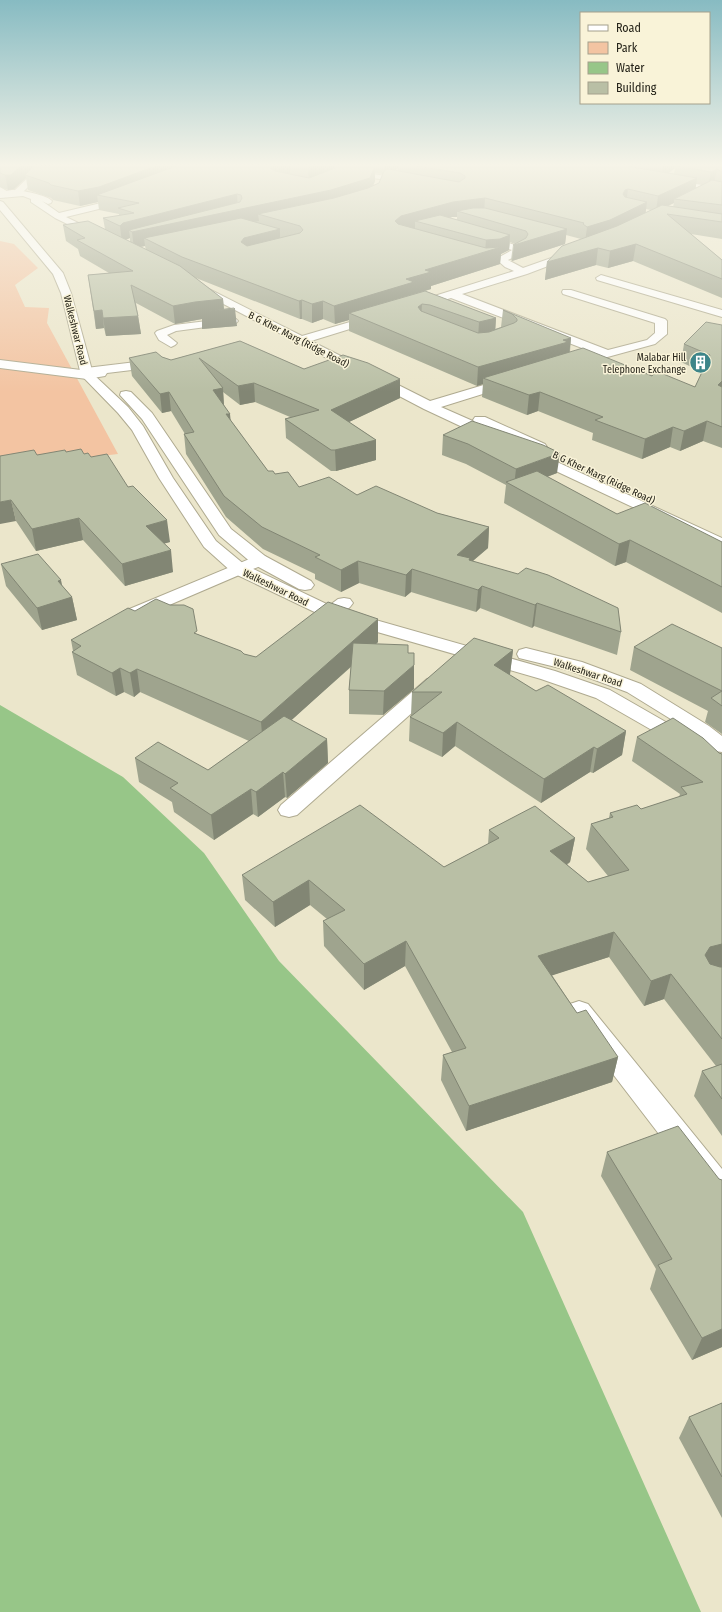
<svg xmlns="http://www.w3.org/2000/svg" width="722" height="1612" font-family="'Fira Sans Condensed',sans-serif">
<rect width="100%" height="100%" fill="#ebe6cb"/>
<!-- green -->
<path fill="#f3c4a2" d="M0 241 14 244 38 268 15 285 25 307 49 308 47 323 118 454 0 468Z"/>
<!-- water -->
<path fill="#97c688" d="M0 705 123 777 204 853 279 961 523 1212 701 1612H0Z"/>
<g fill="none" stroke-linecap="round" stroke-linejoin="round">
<defs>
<path id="minor" d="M40 166H49L21 194H15L14 192 15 190Z
M342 170 387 176 391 178 387 180 345 174H342Z
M0 187 10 193 6 196 0 193Z
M481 234 524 248 526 250 524 252 508 260 523 268 571 251H577L579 253 577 255 527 274 462 294 608 350 647 340 655 333V323L563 294 562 292 563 290H571L665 319 667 321V334L655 344 571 367 567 366 565 363 567 360 595 353 451 298 417 308H409L408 306 409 304 514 271 505 267 496 259 512 250 478 239 476 237 478 235Z
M601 275 722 310V317L597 280 596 278Z
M197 283 302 336 374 315H382L384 317 382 319 311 341 430 401 507 378H515L517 381 515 384 441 407 475 422 473 420 475 417H485L545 444 547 447 545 450 540 451 535 450 498 433 500 436 498 439 493 440 488 439 424 409 193 288 192 286Z
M232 318 236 319 238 321 236 323 176 331 167 335 177 343 175 345 171 347 159 340 155 333 157 331 174 325Z
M161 359 165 360 167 363 165 366 107 373 105 376 87 379 0 368V360L81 370 86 368Z
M531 450 722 538V549L526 457 524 454 526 451Z
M259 555 265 556 267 560 265 564 139 618 133 619 127 618 124 614 127 610Z
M344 598 350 599 353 603 350 607C339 616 325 632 310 628L307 624 310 620 338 599Z
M434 677 441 679 444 683 441 687 297 815 289 817 281 815 278 810 281 805 427 679Z
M579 1001 588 1004 722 1169V1206L711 1202 570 1018 566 1011 570 1004Z"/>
<path id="major" d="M664 178 722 186V192L667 182 663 180Z
M12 190C21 190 47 195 52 201L51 203 48 204 42 201 59 213 101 203 126 193 130 196 107 207 66 217 103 235 105 237 100 240 55 218 31 202V199L23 196 0 198V192Z
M0 201 3 202 63 273 71 293 93 374 128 407 143 426 173 478 216 541 245 565 337 609 555 671 610 690 664 721 712 751 722 760V778L714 776 698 761 650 729 596 698 541 679 325 617 233 573 204 547 159 478 132 430 118 413 81 375 61 293 53 274 0 210Z
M126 391 131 392 152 413 231 529 265 556 311 581 314 585 311 589 305 590 299 589 253 564 219 535 142 419 120 395 121 392Z
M526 648 582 662 641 684 709 726 722 736V752L715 751 695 734 627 692 568 670 519 658 517 654 519 650Z"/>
</defs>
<!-- minor casing -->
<use href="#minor" stroke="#afaa90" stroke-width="2"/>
<!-- major casing -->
<use href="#major" stroke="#afaa90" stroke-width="2"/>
<!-- minor -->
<use href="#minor" fill="#fff" fill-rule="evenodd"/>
<!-- major -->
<use href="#major" fill="#fff" fill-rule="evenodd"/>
</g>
<!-- wall -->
<path fill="#9fa48e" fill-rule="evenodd" d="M0 166H334V168L338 167 334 166H722V239L691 234 722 260V298L633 261 608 268 596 265 545 280 547 262 581 239 566 235 565 244 512 261 511 260 513 245 515 244 510 242 509 250 501 254 500 264 431 286V289L425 291 496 318 495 329 501 327 503 310 571 338 570 352 695 387 702 372 681 362 684 344 722 325V448L703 441 680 451 670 447 642 459 592 440 593 433 538 411 527 415 482 397 483 384 477 386 349 331V320L335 324 323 319 312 323 302 319H300L196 278 223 299 224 310 237 326 202 329V319L175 324 136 303 141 334 106 336 104 328 96 329 88 275 109 273 80 256 78 249 66 241 63 225 105 229 103 218 119 216V214L99 210 98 202 80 206 53 200 51 198 28 190 26 178 14 189 8 190 0 187ZM675 168 674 174 668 173ZM396 169H398V171L394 170ZM375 173 383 174 379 183 373 186 375 181ZM696 184 702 185 695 189ZM674 203 673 207 668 206ZM646 209 651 210 645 213ZM452 217H457V220L450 218ZM130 238V242L125 239H127ZM145 246 146 250 140 247Z
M240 341 304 369 400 398 349 422 376 440V460L336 471H331L286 438 285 419 290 417 255 402 240 405 223 392 224 405 231 421 268 471 275 474 299 487 357 495 437 513 489 527 488 548 473 561 621 632 617 655 534 626 532 628 480 608 476 612 411 592 405 597 359 583 341 592 315 579V574L263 549 226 517 186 454 184 434H185L171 411 162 413 132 376 129 358 162 357 171 360Z
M443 435 557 473 547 477 617 514 707 535 722 542V613L626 562 615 566 504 503 506 485 466 464 442 455Z
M66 452 84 454 91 457 128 487 170 542 164 543 173 572 125 586 83 540 36 551 16 521 0 456 37 455Z
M1 564 62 586 72 597 77 620 42 630 6 586Z
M135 611 197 634 244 654 256 657 378 619V642L376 644 408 653 414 689 383 715 349 714V690L351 667 291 720 327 739 328 763 287 798 285 797 258 817 253 814 214 840 174 812 172 802 139 782 135 758 208 770 249 741 140 692 134 697 124 692 116 696 77 675 72 652 73 651 71 640Z
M634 647 722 648V734L705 722 708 711 630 670Z
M513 650 510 674 509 675 536 691 626 731 622 755 593 773 590 772 541 803 455 746 442 757 409 741 410 717 411 715 412 692Z
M637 737 722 754V1136L694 1096 702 1071 716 1066 664 999 644 1006 609 957 552 975 577 1013 618 1057 612 1082 466 1131 441 1080 443 1055 452 1052 405 966 364 990 324 946 323 921 327 919 310 905 275 927 245 900 242 875 444 867 488 844 489 830 575 838 570 862 567 865 588 882 608 876 586 849 591 824 609 818 610 813 641 809 679 797 680 794 632 761Z
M607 1152 722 1180V1347L692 1360 650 1289 656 1269 601 1176Z
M722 1403V1518L679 1438 689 1417Z"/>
<!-- shaded-wall -->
<path fill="#828674" d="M21 166H38L25 175 26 178 14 189 8 190 5 175Z
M156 166H196L97 195 98 202 80 206 78 191Z
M271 166H290V173L271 181 270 168Z
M311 166H334V174L309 183 308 167Z
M375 166V181L370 193 258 214 259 221 156 244 144 238 145 246 134 248 132 232 129 230 130 238 125 240 122 242 120 226 123 223 237 194 238 210Z
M385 166H399L398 169 385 174Z
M663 166H676L675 168 662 178Z
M717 169 714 184 708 186 711 172Z
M697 178 695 193 674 199V203L656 211 658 196Z
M628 189 626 205 623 194 625 190Z
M485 198 484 214 457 211V217H452L427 224 415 221V228L401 232 395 221 401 216 453 202Z
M647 202 645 218 585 243 587 227Z
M280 229V246L242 259 241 242 244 238Z
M567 229 565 244 512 261 514 245Z
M510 235 509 250 501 254 500 264 431 286V289L349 313V320L335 324 334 306 406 279 425 270 485 252 486 240Z
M636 244 633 261 608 268 610 251Z
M598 248 596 265 545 280 547 262Z
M223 299 224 310 235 309 237 326 202 329V319L175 324 173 306 195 302Z
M302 300V319H300L299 301Z
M323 301V319L312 323V304Z
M422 304 421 322 418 307Z
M102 310 104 328 96 329 94 311Z
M138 316 141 334 106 336 103 318Z
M496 318 495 336 478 339 479 322Z
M571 338 569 355 483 378V384L477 386 478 367Z
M400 379V398L332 430 331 410Z
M722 381V395L718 385Z
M254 383 255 402 240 405 238 386Z
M223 388 224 407 213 390Z
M169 392 171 411 162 413 160 394Z
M540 392 538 411 527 415 529 395Z
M226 414H230L232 433Z
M707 421 703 441 680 451 684 431Z
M673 427 670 447 642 459 645 439Z
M376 440V460L336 471 335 450Z
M560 453 557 473 517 488 514 486 516 469Z
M11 500 16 521 0 524V502Z
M79 518 83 540 36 551 32 529Z
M167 520 170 542 149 548 146 526Z
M489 527 488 548 469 564 457 555Z
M630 540 626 562 615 566 619 544Z
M171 550 173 572 125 586 122 564Z
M358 561 359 583 341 592V570Z
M412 569 411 592 405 597 406 575Z
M61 580 65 599 72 597 77 620 42 630 37 608 58 581Z
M482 586 480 608 476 612 478 590Z
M537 603 534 626 532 628 535 605Z
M378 619V642L263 746 261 722Z
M513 650 510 674 492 689 494 665Z
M414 665V689L383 715 384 691Z
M120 668 124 692 116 696 112 673Z
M137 669 140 692 134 697 130 673Z
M457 722 455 746 442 757 443 733Z
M626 731 622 755 593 773 597 749Z
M327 739 328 763 287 798 285 774Z
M594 747 590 772 541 803 544 779Z
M283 772 285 797 258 817 256 792Z
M251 789 253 814 214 840 211 815Z
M575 838 570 862 546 876 550 851Z
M309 880 310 905 275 927 273 902Z
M614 932 609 957 535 981 538 956Z
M406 941 405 966 364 990V964Z
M722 944V967L698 980 705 955 710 947Z
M671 974 664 999 644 1006 651 981Z
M618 1057 612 1082 466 1131 469 1106Z
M722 1329V1347L692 1360 702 1338Z"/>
<!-- building -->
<path fill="#b9bfa5" stroke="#828674" d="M0 166H21L11 175H5L0 173Z
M34 166H156L99 187 78 191 51 185 49 183 25 175Z
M176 166H271L270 168 275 171 309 178 340 166H375L370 178 331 190 132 232 129 230 240 202 242 198 241 195 237 194 123 223 120 226 103 218 134 213 118 208 139 203 97 195Z
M416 166H627L697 178 658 196 628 189 625 190 623 194 625 197 647 202 610 220 587 227 583 224 584 223 485 198 453 202 401 216 395 221 398 224 486 248 501 247 425 270 431 272 406 279 414 282 334 306 323 301 312 304 302 300 299 301 182 257 144 238 241 218 280 229 244 238 241 242 247 246 300 233 303 230 300 226 258 214 334 198 368 188 379 183 384 171 388 169 459 182 465 178V176L460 173Z
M676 166H722V172L717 169 711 172Z
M712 180 722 182V205L674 199Z
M662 205 722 214V222L667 214 722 260V279L636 244 610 251 598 248 547 262 562 246 617 226Z
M473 208H485L567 229 514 245H513L526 238 528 234 526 231 457 211Z
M440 215 510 235 500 239 486 240 415 221Z
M88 221 180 266 223 299 195 302 173 306 131 285 138 316 103 318 102 310 94 311 88 275 133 271 77 240 85 238 63 225Z
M425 291 496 318 479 322 430 305 422 304 418 307 421 311 478 333 489 332 514 323 517 321V319L512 314 503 310 571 338 563 340 568 342 478 367 349 313Z
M234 308 235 309 201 312Z
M706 322 722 325V381L718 385 722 387V427L707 421 684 431 673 427 645 439 595 420 603 417 540 392 529 395 483 378 583 348 652 376 656 371 695 387 710 355 684 344Z
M240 341 304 369 343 355 368 363 400 379 331 410 376 440 335 450H331L285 419 319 410 254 383 238 386 199 358 223 388 213 390 230 414H226L268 471H273L275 474 288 472 299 487 329 477 357 495 376 486 437 513 489 527 457 555 470 558 469 560 518 574 526 568 548 575 618 608 621 632 537 603 535 605 482 586 478 590 412 569 406 575 358 561 341 570 315 557 320 555 262 527 224 496 184 434 194 432 169 392 160 394 129 358 156 352 162 357 171 360Z
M472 421 543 445 560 453 516 469 468 444 443 435Z
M81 449 84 454 88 453 91 457 107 454 128 487 133 486 167 520 146 526 171 550 122 564 79 518 32 529 11 500 0 502V456L34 450 37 455 65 450 66 452Z
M537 471 617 514 645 503 722 542V587L630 540 619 544 506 482Z
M38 554 61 580 58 581 72 597 37 608 1 564Z
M156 599 170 605H184L193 609 197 631 194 633 241 651 244 654 256 657 328 602 378 619 261 722 137 669 130 673 120 668 112 673 72 652 81 646 71 640 128 608 135 611Z
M672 624 722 648V691L634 647Z
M474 638 513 650 494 665 536 691 548 685 626 731 597 749 594 747 544 779 457 722 443 733 410 717 442 692H412Z
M353 643 408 645V653H414V665L384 691 349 690Z
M722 691V706L711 698Z
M284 716 327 739 285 774 283 772 256 792 251 789 211 815 170 788 178 783 135 758 158 742 208 770Z
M673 718 703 738 719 753 722 754V944L710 947 705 955 710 964 720 967H722V1039L671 974 651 981 614 932 538 956 577 1013 586 1010 618 1057 469 1106 443 1055 466 1048 406 941 364 964 323 921 345 910 309 880 273 902 242 875 360 805 444 867 499 838 489 830 535 806 575 838 550 851 588 882 629 870 591 824 613 817 610 813 637 805 641 809 687 794 681 787 703 782 637 737Z
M722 1064V1099L702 1071Z
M678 1126 719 1179 722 1180V1329L702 1338 658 1265 672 1259 607 1152Z
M722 1403V1477L689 1417Z"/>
<!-- sky -->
<linearGradient id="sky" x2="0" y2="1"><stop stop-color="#87bbc2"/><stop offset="0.42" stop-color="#f6f4e8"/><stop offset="1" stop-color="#f6f4e8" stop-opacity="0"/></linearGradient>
<rect width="722" height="392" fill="url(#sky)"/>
<!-- icons -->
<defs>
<symbol id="building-disc" viewBox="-11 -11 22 22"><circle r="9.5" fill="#3d8589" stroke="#f9f3d8"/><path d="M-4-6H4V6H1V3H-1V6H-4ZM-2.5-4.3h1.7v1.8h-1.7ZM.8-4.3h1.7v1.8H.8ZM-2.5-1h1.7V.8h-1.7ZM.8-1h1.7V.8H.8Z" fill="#fff"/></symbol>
</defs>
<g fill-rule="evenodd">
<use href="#building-disc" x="688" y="350" width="25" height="25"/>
</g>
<g text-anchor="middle" stroke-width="3" stroke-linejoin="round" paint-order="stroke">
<!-- far-street labels -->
<g font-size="10" fill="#252319" stroke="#f9f3d8">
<text transform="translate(76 330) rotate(76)" y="4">Walkeshwar Road</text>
<text transform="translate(299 339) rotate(27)" y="4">B G Kher Marg (Ridge Road)</text>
<text transform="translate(604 477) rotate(25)" y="4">B G Kher Marg (Ridge Road)</text>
<text transform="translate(276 587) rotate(26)" y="4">Walkeshwar Road</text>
<text transform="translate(588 672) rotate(18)" y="4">Walkeshwar Road</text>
</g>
<!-- far-poi labels -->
<g font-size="10" fill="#252319" stroke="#f9f3d8" text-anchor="end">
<text x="686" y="361">Malabar Hill<tspan x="686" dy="12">Telephone Exchange</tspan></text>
</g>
</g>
<!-- legend -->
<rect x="580" y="12" width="130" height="92" fill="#f9f3d8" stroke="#a4a08c"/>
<rect x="588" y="25" width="20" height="6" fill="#ffffff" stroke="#a4a08c"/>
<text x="616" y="32" font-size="12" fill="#252319">Road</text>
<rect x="588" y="42" width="20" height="12" fill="#f3c4a2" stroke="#a4a08c"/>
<text x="616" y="52" font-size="12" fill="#252319">Park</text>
<rect x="588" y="62" width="20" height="12" fill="#97c688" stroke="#a4a08c"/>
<text x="616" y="72" font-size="12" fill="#252319">Water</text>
<rect x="588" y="82" width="20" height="12" fill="#b9bfa5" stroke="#a4a08c"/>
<text x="616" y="92" font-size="12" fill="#252319">Building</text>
</svg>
